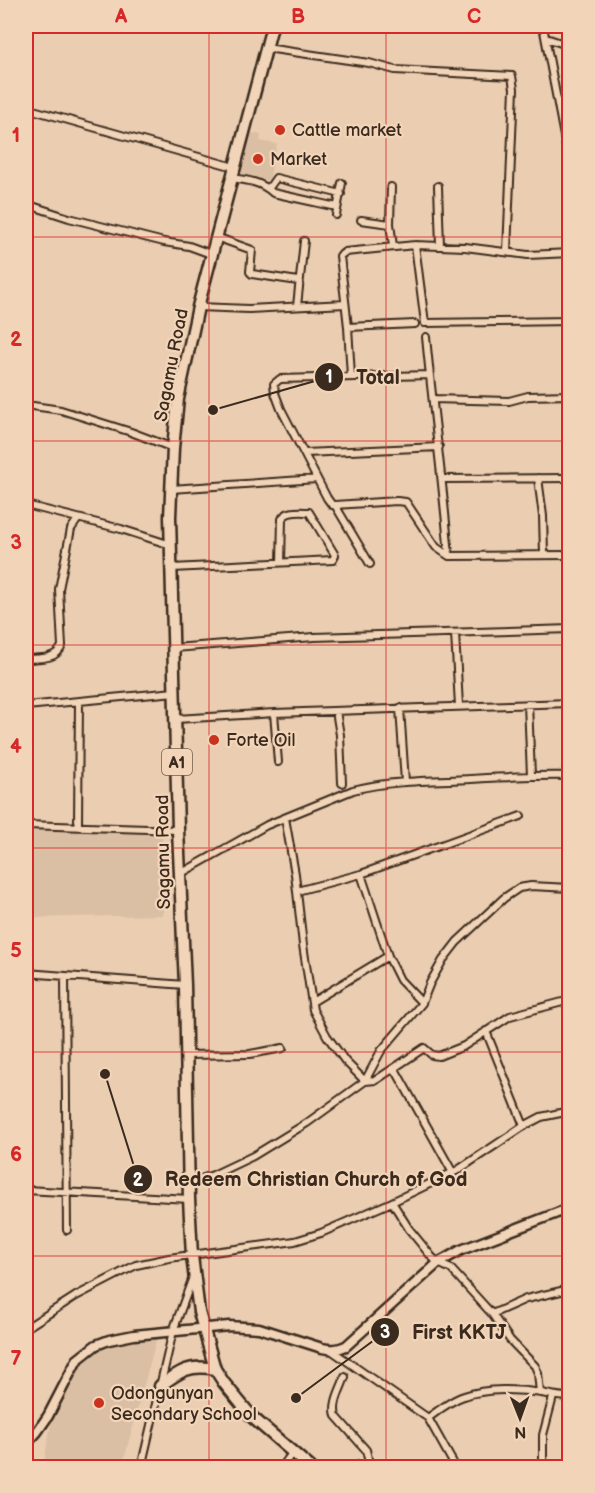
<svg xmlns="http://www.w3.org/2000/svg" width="595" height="1493" font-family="'Balsamiq Sans',sans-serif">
<rect width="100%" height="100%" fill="#ebceb2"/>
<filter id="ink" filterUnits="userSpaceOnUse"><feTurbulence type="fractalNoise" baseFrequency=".0167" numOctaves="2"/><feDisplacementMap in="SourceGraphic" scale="12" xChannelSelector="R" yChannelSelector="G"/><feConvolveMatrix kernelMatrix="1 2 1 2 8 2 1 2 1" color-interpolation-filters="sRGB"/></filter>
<g filter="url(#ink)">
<!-- built -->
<path fill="#dabfa4" d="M248 132 261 135 260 141 277 144 269 181 239 174Z
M26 829 162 830 163 915 26 918Z
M158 1333 122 1467 43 1468 52 1418 82 1358 109 1340Z"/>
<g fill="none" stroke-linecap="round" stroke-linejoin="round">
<defs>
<path id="street" d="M543 26 570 168
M546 38 570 46
M266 48 369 63 395 70 512 76 514 89 507 251
M26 108 234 167
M231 178C247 180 262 182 273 193L337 207
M438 186 440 246
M391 187 390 224 393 246
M269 188 276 178 341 194
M26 204 69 218 164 242 189 246 211 254
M336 215 342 183
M361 220 390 224
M216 237 252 250 250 272 252 274 298 281
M415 245 425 323 570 321
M297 306 304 241
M198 307 249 309 345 304
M348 327 415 324
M426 337C433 410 443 483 449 556
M351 376 348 327 340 256 345 252 415 245 465 247 528 255 570 253
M433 399 509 401 528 396 570 395
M26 405 61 410 131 432 173 448
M305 453 439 447
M538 478 543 516 544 554
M443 479 570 478
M171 489 317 479
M26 505 121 529 171 545
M335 505 397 501 406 502 436 547 449 556 570 555
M370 564 335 505H332L327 498 281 409 275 393 274 384 280 379 430 375
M172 568 333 560 335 555 309 512C300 512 286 510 282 519L281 562
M455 633 459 706
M174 648 314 637 570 629
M26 659C40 658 56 660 62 646L59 589 71 529 78 519
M528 704 531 775
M26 706 175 692
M400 708 405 782
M336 711 340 735 342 783
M274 713 278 762
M176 719 274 713 570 703
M285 818 295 874 303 945 313 1010 327 1036 345 1061 365 1081 376 1080 424 1048 432 1055 439 1056 464 1046 510 1016 570 1000
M26 825 178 830
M78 825 79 701
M180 874 267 825 353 790C384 782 417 781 449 780 490 778 529 775 570 776
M361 874 388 956 400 980 422 1003
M297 891 361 874 521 816
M26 973 185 985
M65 976 67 1230
M312 1002 388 956
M486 1031 524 1126
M186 1055 250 1054 283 1048
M395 1069 453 1173
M189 1183 213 1175 253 1156 307 1123 365 1081 381 1051 422 1003 430 983 443 960 457 942 504 898 519 888 531 886 570 888
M26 1190 189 1199
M392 1202 409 1229 431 1256 438 1263 451 1269 492 1314 510 1340 535 1366 538 1373 540 1393
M492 1314 526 1299 570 1289
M26 1328 76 1296 136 1265 169 1258 295 1241 321 1233 392 1202 458 1170 524 1126 541 1117 570 1111
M331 1350 428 1418 456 1468
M345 1377C341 1389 332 1403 336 1416L366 1450 370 1467
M428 1418C439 1410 451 1400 464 1396 487 1388 518 1389 542 1393 552 1395 559 1397 570 1397
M141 1468 173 1331 193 1277
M281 1468 293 1452
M350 1468 359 1465 372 1468
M543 1468V1435L553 1397"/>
<path id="secondary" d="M26 1444 37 1432 48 1416 77 1360 96 1345 109 1340 134 1335 229 1326 259 1328 322 1348C331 1350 337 1350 346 1346L438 1263 461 1250 570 1208"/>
<path id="highway" d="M272 26 198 307 178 399 173 448 170 517 178 830 185 985 189 1199 192 1256 199 1312 215 1369 224 1383 252 1417 311 1468
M160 1386C180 1371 190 1364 215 1369"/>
</defs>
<!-- street casing -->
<use href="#street" stroke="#3b2a1e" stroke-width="10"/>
<!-- secondary casing -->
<use href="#secondary" stroke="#3b2a1e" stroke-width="13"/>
<!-- highway casing -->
<use href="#highway" stroke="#3b2a1e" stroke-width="15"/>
<!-- street -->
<use href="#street" stroke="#f2d5b8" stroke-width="6"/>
<!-- secondary -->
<use href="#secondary" stroke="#f2d5b8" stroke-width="8"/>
<!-- highway -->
<use href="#highway" stroke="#f2d5b8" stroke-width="10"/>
</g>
</g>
<!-- grid -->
<path fill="none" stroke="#d62828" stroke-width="1.5" stroke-opacity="0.55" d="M209 26V1468M386 26V1468M26 237H570M26 441H570M26 645H570M26 848H570M26 1052H570M26 1256H570"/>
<!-- markers -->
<g fill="#c8321e" stroke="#f2d5b8" stroke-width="2">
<circle cx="280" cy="130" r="6"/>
<circle cx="258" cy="159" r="6"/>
<circle cx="214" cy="740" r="6"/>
<circle cx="99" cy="1403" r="6"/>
</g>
<g text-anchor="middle" stroke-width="4.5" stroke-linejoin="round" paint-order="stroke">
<!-- shield labels -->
<rect fill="#f2d5b8" stroke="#725d4c" stroke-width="1.5" x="162" y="749" width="30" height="26" rx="4.5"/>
<g font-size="16" font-weight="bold" fill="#3b2a1e">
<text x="177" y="768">A1</text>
</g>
<!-- poi labels -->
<g font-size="18" fill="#3b2a1e" stroke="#f2d5b8" text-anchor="start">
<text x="292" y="136">Cattle market</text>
<text x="270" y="165">Market</text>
<text x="226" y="746">Forte Oil</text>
<text x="111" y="1399">Odongunyan<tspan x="111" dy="21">Secondary School</tspan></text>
</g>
<!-- street labels -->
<g font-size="18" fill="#3b2a1e" stroke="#f2d5b8">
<text transform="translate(171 365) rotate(-79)" y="6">Sagamu Road</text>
<text transform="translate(163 852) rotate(-91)" y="6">Sagamu Road</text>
</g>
</g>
<!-- callouts -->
<path fill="none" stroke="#3b2a1e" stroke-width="2" d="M213 410L329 377M105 1074L138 1179M296 1398L385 1332"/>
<g fill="#3b2a1e" stroke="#f2d5b8" stroke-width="2">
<circle cx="213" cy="410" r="6"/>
<circle cx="105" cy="1074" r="6"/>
<circle cx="296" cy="1398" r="6"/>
<circle cx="329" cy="377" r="15"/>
<circle cx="138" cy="1179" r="15"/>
<circle cx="385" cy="1332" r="15"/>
</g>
<g font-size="18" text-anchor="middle" font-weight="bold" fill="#fff">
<text x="329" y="383">1</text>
<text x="138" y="1186">2</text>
<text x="385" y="1338">3</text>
</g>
<g font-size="20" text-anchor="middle" font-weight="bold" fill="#3b2a1e" stroke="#f2d5b8" stroke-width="4.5" stroke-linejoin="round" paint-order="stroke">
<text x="378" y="384">Total</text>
<text x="316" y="1186">Redeem Christian Church of God</text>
<text x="459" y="1339">First KKTJ</text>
</g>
<!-- margin -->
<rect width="595" height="1493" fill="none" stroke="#f2d5b8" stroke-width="66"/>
<!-- north arrow -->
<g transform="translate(520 1418) rotate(179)" stroke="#f2d5b8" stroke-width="4.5" paint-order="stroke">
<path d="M0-4.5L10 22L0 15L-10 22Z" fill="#3b2a1e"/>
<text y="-9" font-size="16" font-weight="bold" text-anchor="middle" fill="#3b2a1e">N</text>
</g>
<rect x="33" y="33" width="529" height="1427" fill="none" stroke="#d62828" stroke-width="2"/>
<g font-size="20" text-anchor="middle" font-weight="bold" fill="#d62828">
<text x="121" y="23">A</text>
<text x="298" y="23">B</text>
<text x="474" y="23">C</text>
<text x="16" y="142">1</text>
<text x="16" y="346">2</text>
<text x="16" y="549">3</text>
<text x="16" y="753">4</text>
<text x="16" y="957">5</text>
<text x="16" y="1161">6</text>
<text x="16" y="1365">7</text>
</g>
</svg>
